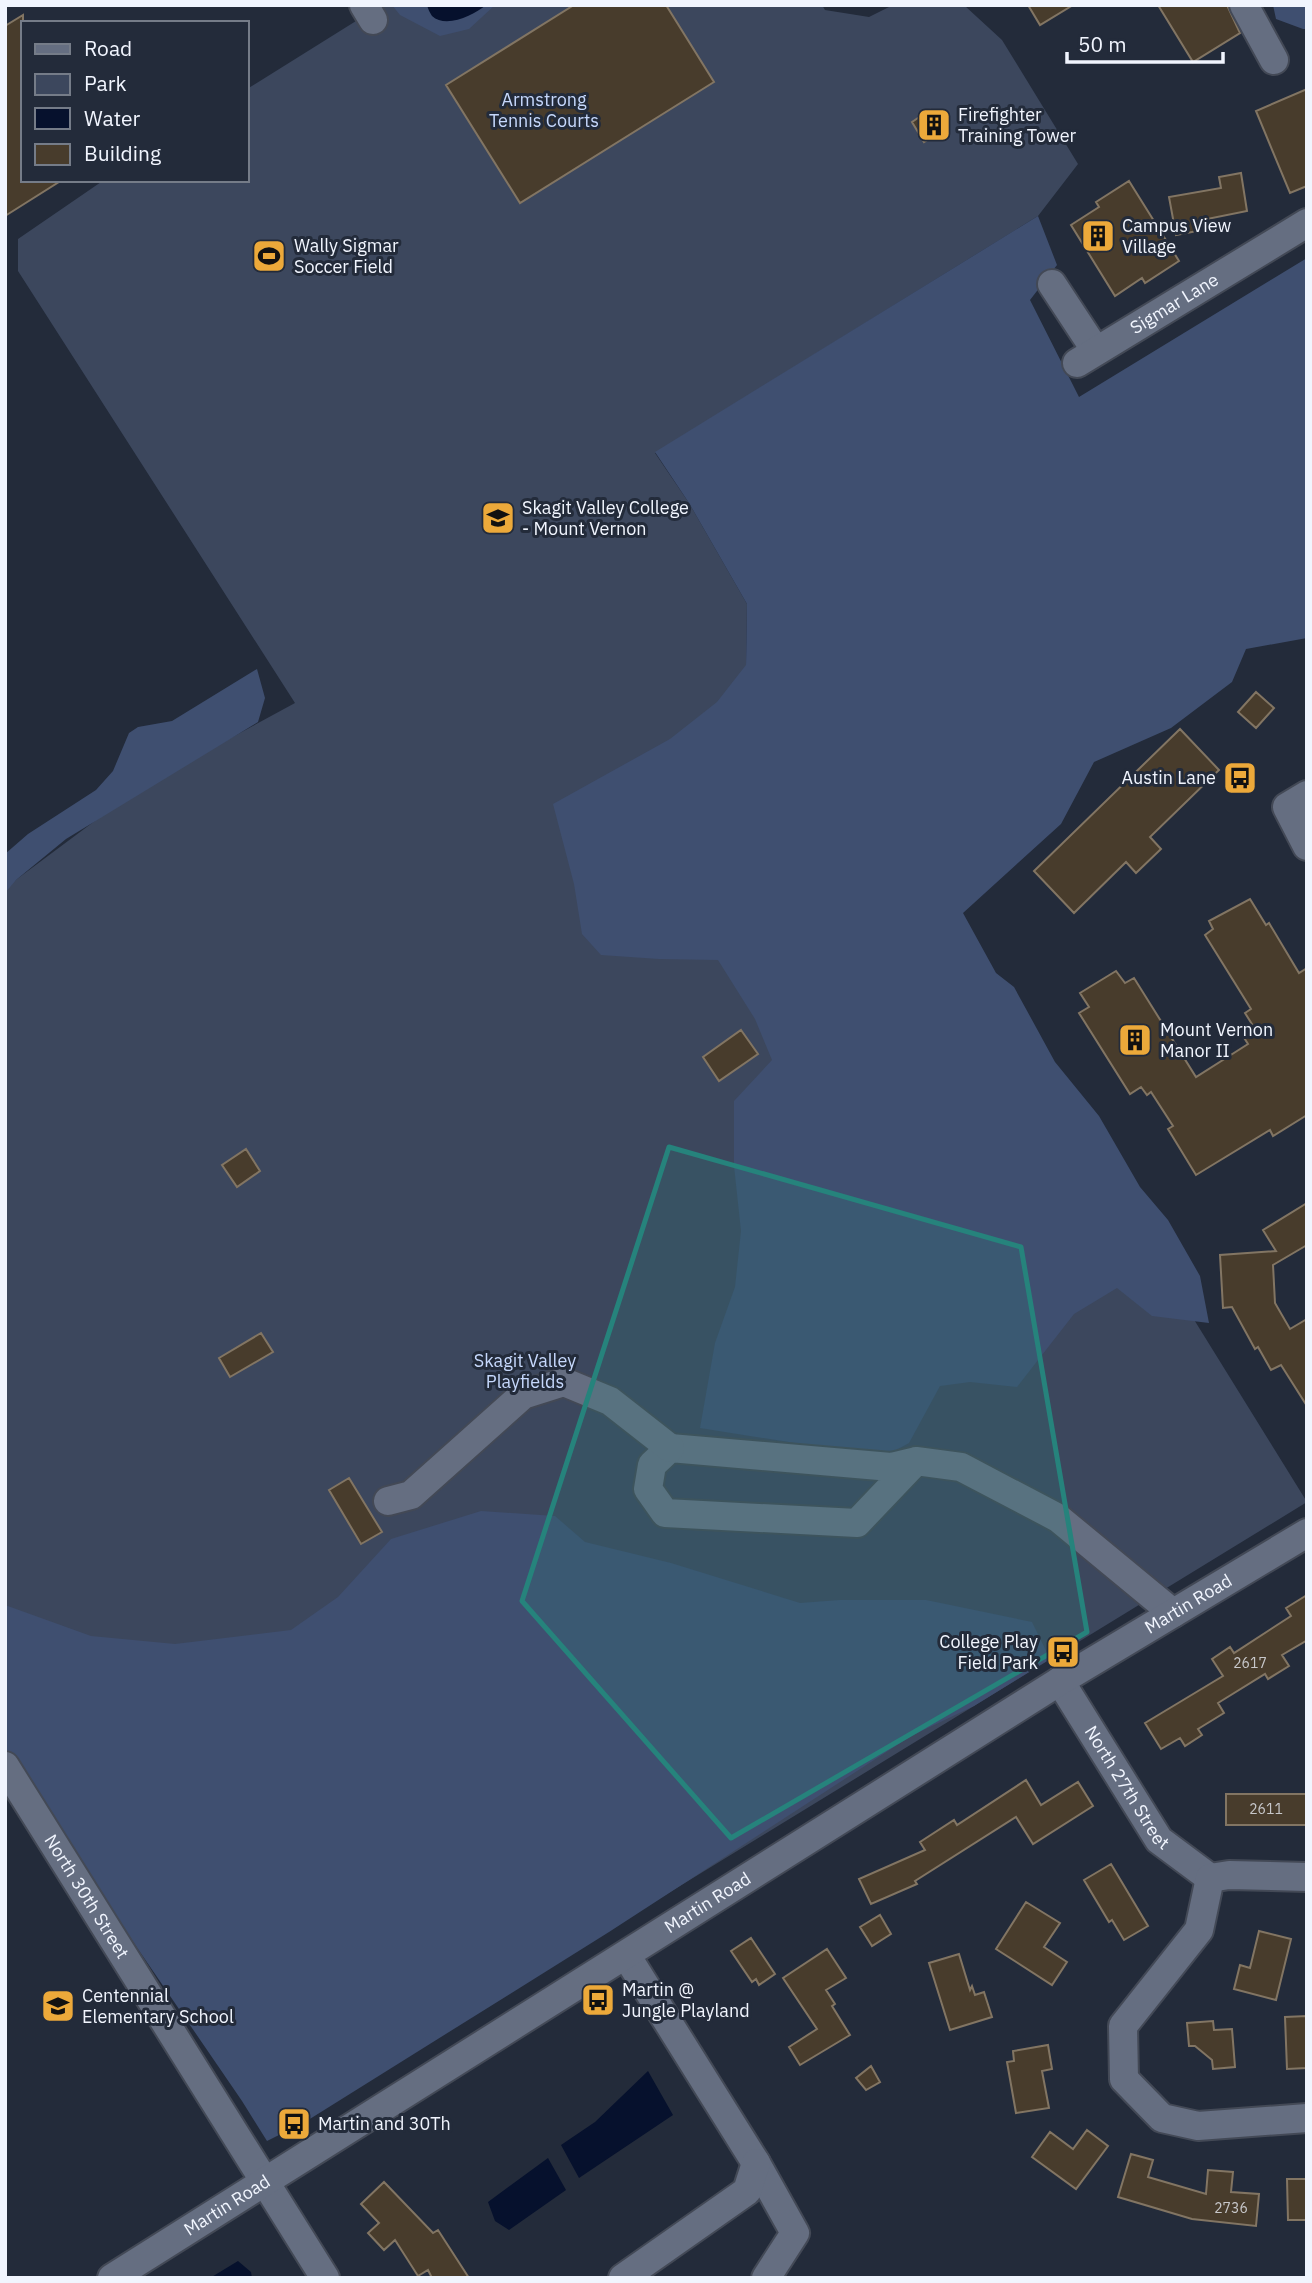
<svg xmlns="http://www.w3.org/2000/svg" width="1312" height="2283" font-family="'IBM Plex Sans',sans-serif">
<rect width="100%" height="100%" fill="#232b3a"/>
<!-- green -->
<path fill="#3c475d" d="M361 5H822L825 10 869 17 893 5H958L965 6 1002 40 1078 164 1038 216 655 453 689 503 747 604 746 665 786 661 1307 1502 293 2123 5 1714V888L139 788 295 703 18 271V239L104 180H247V89L364 16Z"/>
<!-- forest -->
<path fill="#3f4f70" d="M392 5H495L469 29 440 36 400 15Z
M1273 5H1307V29H1303L1276 19Z
M1038 216 1057 265 1030 300 1079 397 1307 258V638L1246 649 1232 682 1171 728 1094 762 1061 824 963 913 996 973 1014 987 1055 1062 1099 1116 1140 1187 1168 1220 1200 1276 1209 1323 1152 1316 1117 1288 1074 1314 1017 1387 970 1382 940 1386 909 1443 883 1457 700 1428 715 1343 735 1287 741 1231 734 1166V1101L772 1060 755 1019 718 960 659 959 601 955 582 934 574 884 553 804 670 739 717 702 746 665 747 604 689 503 655 452Z
M257 669 265 698 258 722 66 839 16 880 5 893V854L28 834 96 790 113 771 129 733 138 727 172 721Z
M481 1511 555 1516 585 1542 671 1563 800 1603 840 1600H926L1032 1622 1050 1659 974 1706 911 1736 609 1932 305 2122 267 2141 242 2101 5 1755V1605L91 1636 175 1644 291 1630 338 1597 391 1539Z"/>
<!-- water -->
<path fill="#06112d" d="M427 5H486C474 15 446 29 432 16 430 13 428 9 427 5Z
M648 2071 673 2115 579 2178 561 2145 595 2122Z
M548 2158 566 2190 509 2230 495 2221 488 2202Z
M238 2261 251 2272 252 2278H210Z"/>
<!-- building -->
<path fill="#483c2c" stroke="#827563" stroke-width="2" d="M574 5H666L714 82 520 203 446 85Z
M1028 5H1073L1040 25Z
M1158 5H1227L1240 33 1193 62Z
M23 15V180H62L5 216V26Z
M1307 89V186L1290 193 1256 111Z
M930 110 943 130 924 142 912 122Z
M1241 173 1247 211 1207 219 1208 229 1176 235 1169 197 1221 188 1219 177Z
M1129 181 1179 261 1145 283 1142 278 1115 296 1071 225 1099 207 1096 202Z
M1256 692 1274 708 1256 728 1238 712Z
M1180 729 1219 770 1150 837 1161 849 1136 873 1126 862 1074 913 1034 871Z
M1250 899 1266 925 1269 923 1299 973 1307 968V1115L1273 1136 1270 1130 1196 1175 1168 1129 1173 1126 1151 1092 1147 1095 1141 1087 1130 1094 1079 1013 1089 1007 1080 993 1116 971 1125 983 1134 978 1196 1077 1248 1044 1243 1036 1255 1029 1245 1013 1251 1009 1205 935 1213 929 1209 921Z
M741 1030 758 1054 719 1081 703 1057Z
M246 1149 260 1171 237 1187 222 1165Z
M1307 1203V1245L1273 1265 1275 1303 1290 1329 1307 1319V1406L1281 1365 1271 1370 1258 1347 1255 1349 1232 1307 1223 1308 1220 1255 1276 1251 1263 1230Z
M261 1333 273 1352 230 1377 219 1358Z
M349 1478 382 1532 361 1544 329 1490Z
M1307 1595V1643L1306 1641 1282 1655 1289 1666 1268 1679 1265 1674 1218 1703 1224 1713 1198 1729 1202 1735 1185 1746 1180 1738 1161 1749 1145 1723 1223 1676 1212 1659 1230 1647 1234 1653 1291 1616 1286 1608Z
M1026 1780 1041 1805 1078 1782 1093 1806 1033 1844 1016 1817 915 1881 917 1884 871 1904 859 1879 925 1850 920 1842 954 1820 957 1825Z
M1226 1794H1307V1825H1226Z
M1111 1864 1148 1926 1124 1940 1112 1920 1109 1922 1084 1880Z
M1026 1902 1060 1923 1044 1947 1067 1962 1052 1985 996 1949Z
M880 1915 891 1934 872 1946 860 1927Z
M1259 1931 1291 1939 1276 2000 1234 1989 1240 1965 1250 1968Z
M751 1938 775 1974 759 1985 756 1979 752 1982 731 1951Z
M827 1949 846 1978 826 1990 835 2004 832 2006 850 2035 800 2065 789 2047 817 2029 783 1978Z
M959 1954 970 1990 972 1986 975 1995 984 1992 992 2017 950 2030 929 1963Z
M1307 2016V2068L1287 2069 1285 2017Z
M1213 2021 1214 2030 1232 2029 1235 2067 1213 2069 1212 2060 1195 2046H1189L1187 2023Z
M1048 2045 1052 2069 1042 2071 1049 2108 1016 2113 1007 2062 1014 2061 1013 2051Z
M871 2066 880 2082 866 2090 856 2078Z
M1087 2130 1108 2146 1076 2189 1032 2157 1050 2132 1073 2149Z
M1131 2154 1153 2160 1148 2177 1206 2194 1208 2170 1233 2172 1231 2192 1259 2194 1256 2226 1192 2219 1118 2197Z
M1287 2179H1307L1306 2220H1288Z
M384 2182 433 2233 438 2230 469 2278H432L428 2270 418 2276 395 2240 384 2250 368 2233 379 2223 361 2204Z"/>
<g fill="none" stroke-linecap="round" stroke-linejoin="round">
<defs>
<g id="minor">
<path d="M364 5 373 20"/>
<path d="M1244 5 1274 60"/>
<path d="M1052 284 1096 351"/>
<path id="s1" d="M1077 363 1307 223"/>
<path d="M1307 795 1287 807 1307 846"/>
<path d="M916 1461 857 1523 665 1513 648 1489 652 1465 670 1448 891 1467 916 1461 961 1467 1058 1518 1173 1613"/>
<path d="M388 1501 411 1495 523 1395 564 1382 610 1401 670 1448"/>
<path id="s2" d="M1060 1681 1159 1840 1210 1878"/>
<path id="s3" d="M5 1766 325 2278"/>
<path d="M1307 1877 1229 1875 1210 1878 1199 1930 1123 2026 1124 2079 1162 2118 1198 2126 1307 2118"/>
<path d="M626 1955 756 2163 795 2233 766 2278"/>
<path id="s4" d="M112 2278 1060 1681 1307 1533"/>
<path d="M623 2278 747 2191 756 2163"/>
</g>
</defs>
<!-- minor casing -->
<use href="#minor" stroke="#434956" stroke-width="32"/>
<!-- minor -->
<use href="#minor" stroke="#656e81" stroke-width="28"/>
</g>
<!-- marked area -->
<path fill="#26837c" fill-opacity="0.2" stroke="#26837c" stroke-width="5" stroke-linejoin="round" d="M669 1147 1021 1247 1087 1632 731 1838 522 1601Z"/>
<!-- icons -->
<defs>
<symbol id="building-square" viewBox="-11 -11 22 22"><rect x="-9" y="-9" width="18" height="18" rx="4" fill="#eca93a" stroke="#232b3a"/><path d="M-4-6H4V6H1V3H-1V6H-4ZM-2.5-4.3h1.7v1.8h-1.7ZM.8-4.3h1.7v1.8H.8ZM-2.5-1h1.7V.8h-1.7ZM.8-1h1.7V.8H.8Z" fill="#111"/></symbol>
<symbol id="stadium-square" viewBox="-11 -11 22 22"><rect x="-9" y="-9" width="18" height="18" rx="4" fill="#eca93a" stroke="#232b3a"/><path d="M0-5a6.5 5 0 1 0 0 10a6.5 5 0 1 0 0-10ZM-3.5-1.8h7v3.6h-7Z" fill="#111"/></symbol>
<symbol id="university-square" viewBox="-11 -11 22 22"><rect x="-9" y="-9" width="18" height="18" rx="4" fill="#eca93a" stroke="#232b3a"/><path d="M0-5L7-2L0 1L-7-2ZM-4 1L0 2.5L4 1V4Q0 6-4 4Z" fill="#111"/></symbol>
<symbol id="bus-square" viewBox="-11 -11 22 22"><rect x="-9" y="-9" width="18" height="18" rx="4" fill="#eca93a" stroke="#232b3a"/><path d="M-5-6H5V4H4V6H2V4H-2V6H-4V4H-5ZM-3.5-4V0h7V-4ZM-3.5 1.2v1.5H-2V1.2ZM2 1.2v1.5H3.5V1.2Z" fill="#111"/></symbol>
<symbol id="school-square" viewBox="-11 -11 22 22"><rect x="-9" y="-9" width="18" height="18" rx="4" fill="#eca93a" stroke="#232b3a"/><path d="M0-5L7-2L0 1L-7-2ZM-4 1L0 2.5L4 1V4Q0 6-4 4Z" fill="#111"/></symbol>
</defs>
<g fill-rule="evenodd">
<use href="#building-square" x="915" y="106" width="38" height="38"/>
<use href="#building-square" x="1079" y="217" width="38" height="38"/>
<use href="#stadium-square" x="250" y="237" width="38" height="38"/>
<use href="#university-square" x="479" y="499" width="38" height="38"/>
<use href="#bus-square" x="1221" y="759" width="38" height="38"/>
<use href="#building-square" x="1116" y="1021" width="38" height="38"/>
<use href="#bus-square" x="1044" y="1633" width="38" height="38"/>
<use href="#bus-square" x="579" y="1981" width="38" height="38"/>
<use href="#school-square" x="39" y="1987" width="38" height="38"/>
<use href="#bus-square" x="275" y="2105" width="38" height="38"/>
</g>
<g text-anchor="middle" stroke-width="6" stroke-linejoin="round" paint-order="stroke">
<!-- number labels -->
<g font-size="14" fill="#c7c7ca">
<text x="1250" y="1668">2617</text>
<text x="1266" y="1814">2611</text>
<text x="1231" y="2213">2736</text>
</g>
<!-- park labels -->
<g font-size="18" fill="#c6d8fc" stroke="#232b3a">
<text x="544" y="106">Armstrong<tspan x="544" dy="21">Tennis Courts</tspan></text>
<text x="525" y="1367">Skagit Valley<tspan x="525" dy="21">Playfields</tspan></text>
</g>
<!-- poi labels -->
<g font-size="18" fill="#f1f5fe" stroke="#232b3a" text-anchor="start">
<text x="958" y="121">Firefighter<tspan x="958" dy="21">Training Tower</tspan></text>
<text x="1122" y="232">Campus View<tspan x="1122" dy="21">Village</tspan></text>
<text x="294" y="252">Wally Sigmar<tspan x="294" dy="21">Soccer Field</tspan></text>
<text x="522" y="514">Skagit Valley College<tspan x="522" dy="21">- Mount Vernon</tspan></text>
<text x="1216" y="784" text-anchor="end">Austin Lane</text>
<text x="1160" y="1036">Mount Vernon<tspan x="1160" dy="21">Manor II</tspan></text>
<text x="1038" y="1648" text-anchor="end">College Play<tspan x="1038" dy="21">Field Park</tspan></text>
<text x="622" y="1996">Martin @<tspan x="622" dy="21">Jungle Playland</tspan></text>
<text x="82" y="2002">Centennial<tspan x="82" dy="21">Elementary School</tspan></text>
<text x="318" y="2130">Martin and 30Th</text>
</g>
<!-- street labels -->
<g font-size="18" fill="#f1f5fe" stroke="#232b3a">
<text dy="6" stroke="none"><textPath href="#s1" startOffset="114">Sigmar Lane</textPath></text>
<text dy="6" stroke="none"><textPath href="#s4" startOffset="1270">Martin Road</textPath></text>
<text dy="6" stroke="none"><textPath href="#s2" startOffset="126">North 27th Street</textPath></text>
<text dy="6" stroke="none"><textPath href="#s3" startOffset="154">North 30th Street</textPath></text>
<text dy="6" stroke="none"><textPath href="#s4" startOffset="704">Martin Road</textPath></text>
<text dy="6" stroke="none"><textPath href="#s4" startOffset="136">Martin Road</textPath></text>
</g>
</g>
<!-- border -->
<rect width="1312" height="2283" fill="none" stroke="#f1f5fe" stroke-width="14"/>
<!-- legend -->
<rect x="21" y="21" width="228" height="161" fill="#232b3a" stroke="#757c88" stroke-width="2"/>
<rect x="35" y="44" width="35" height="10" fill="#656e81" stroke="#757c88" stroke-width="2"/>
<text x="84" y="56" font-size="21" fill="#f1f5fe">Road</text>
<rect x="35" y="74" width="35" height="21" fill="#3c475d" stroke="#757c88" stroke-width="2"/>
<text x="84" y="91" font-size="21" fill="#f1f5fe">Park</text>
<rect x="35" y="108" width="35" height="21" fill="#06112d" stroke="#757c88" stroke-width="2"/>
<text x="84" y="126" font-size="21" fill="#f1f5fe">Water</text>
<rect x="35" y="144" width="35" height="21" fill="#483c2c" stroke="#757c88" stroke-width="2"/>
<text x="84" y="161" font-size="21" fill="#f1f5fe">Building</text>
<!-- scale -->
<path d="M1067 52v10h156v-10" fill="none" stroke="#f1f5fe" stroke-width="3.5"/>
<text x="1078" y="52" font-size="21" fill="#f1f5fe" stroke="#232b3a" stroke-width="5" paint-order="stroke">50 m</text>
</svg>
